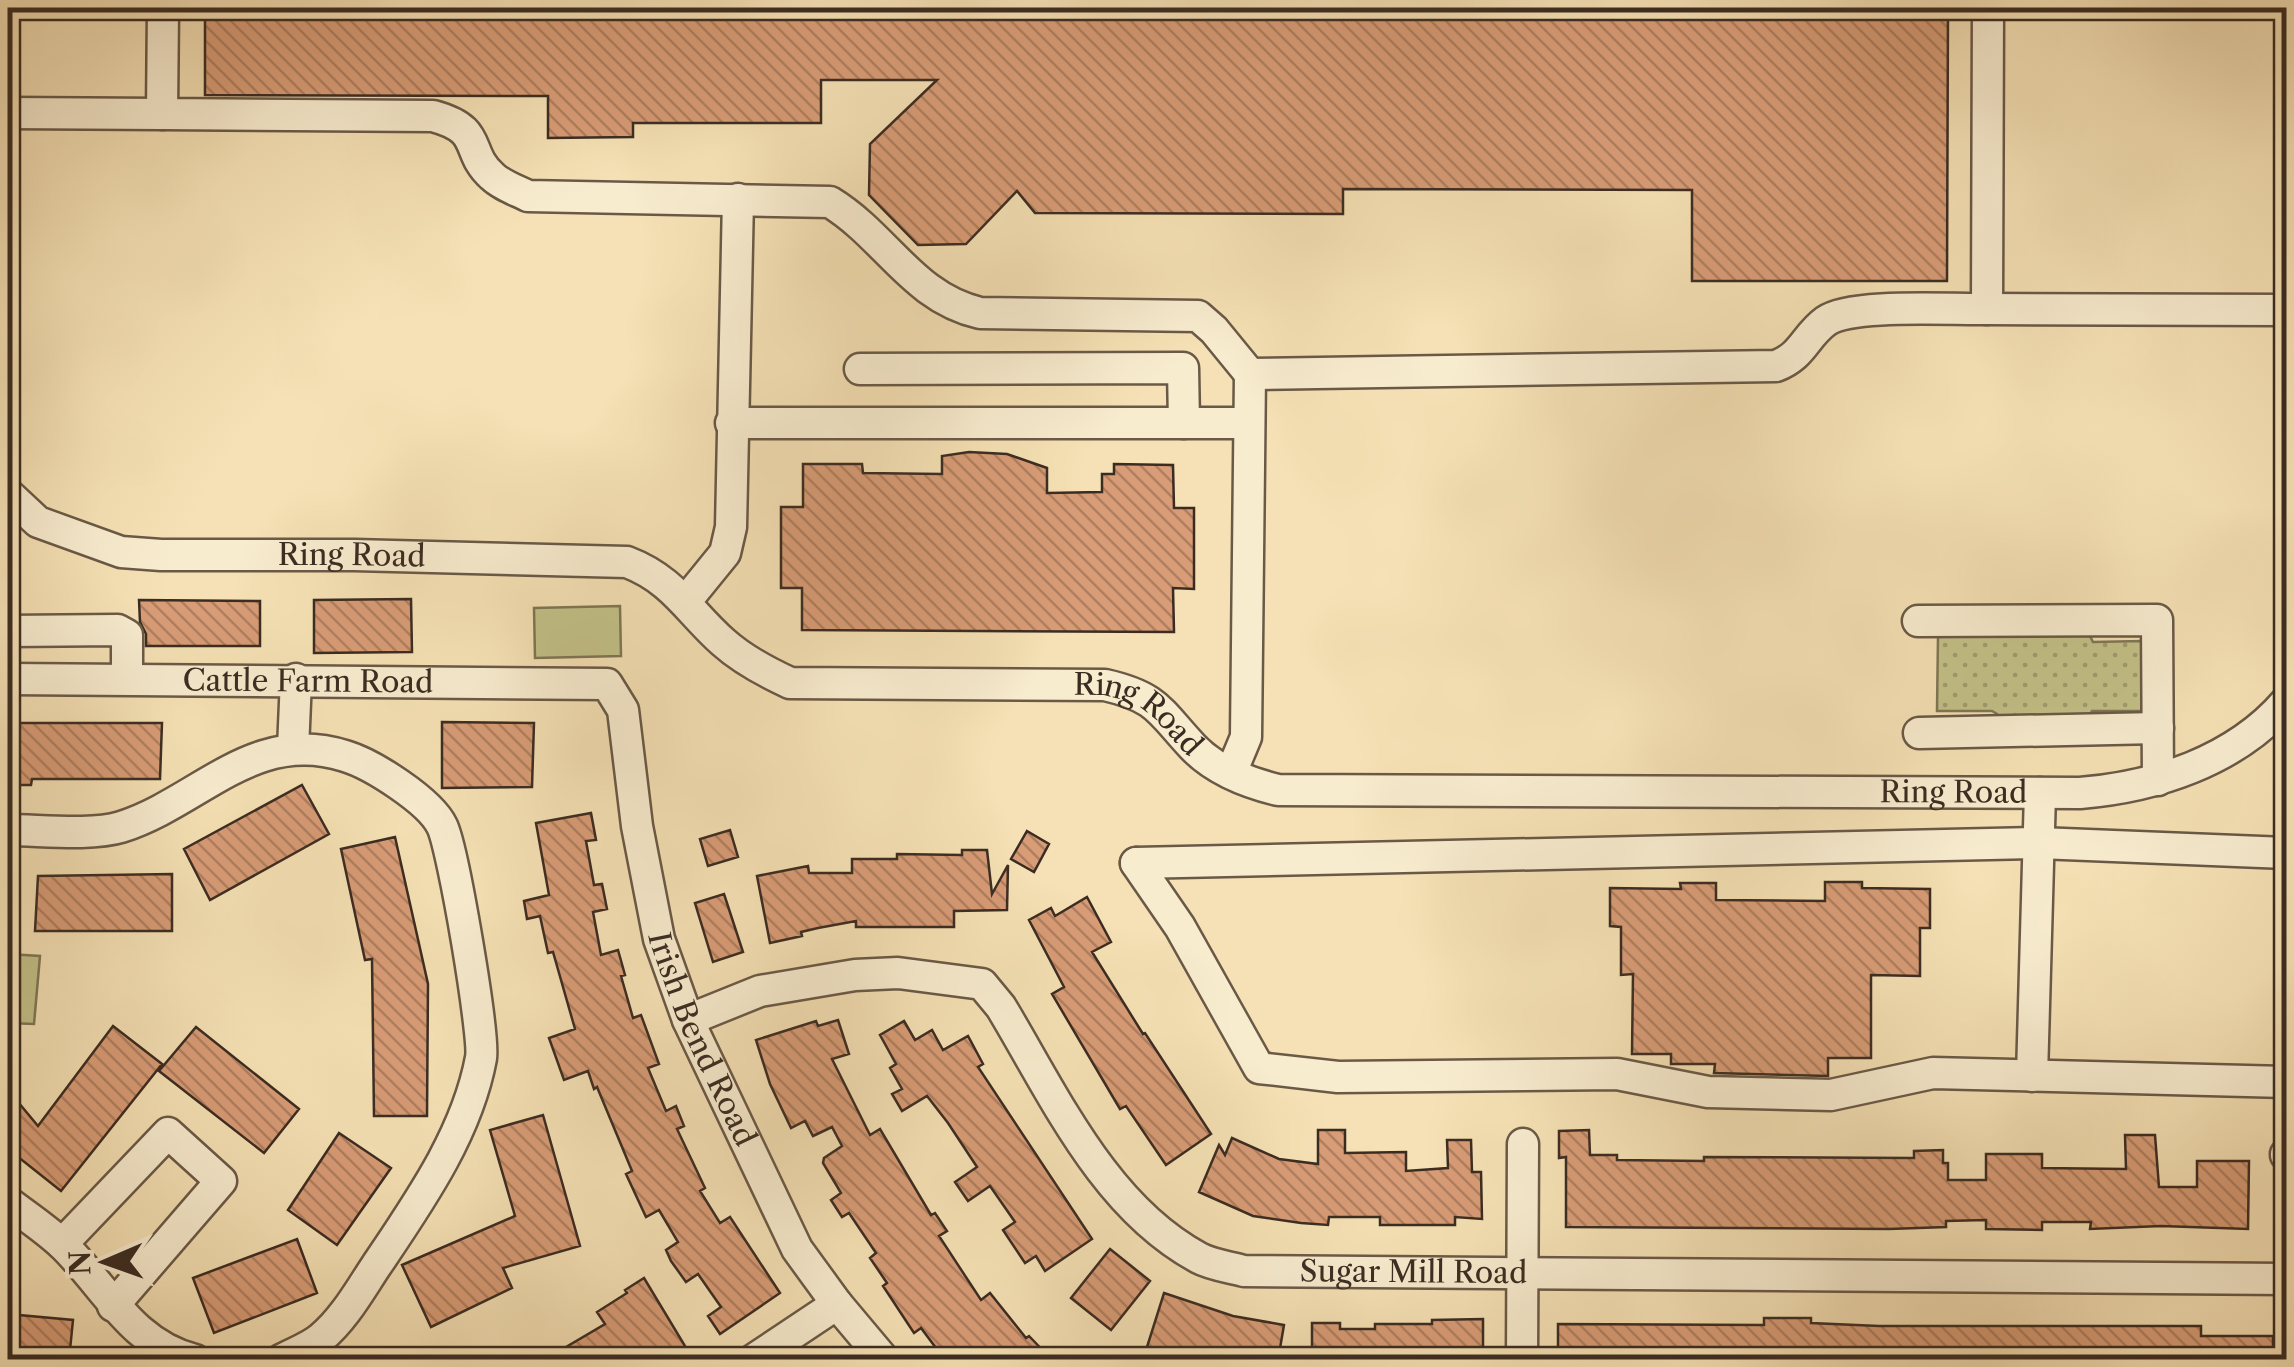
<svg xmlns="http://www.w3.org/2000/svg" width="2294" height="1367" font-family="'Libre Caslon Text',serif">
<defs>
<pattern id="grass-dots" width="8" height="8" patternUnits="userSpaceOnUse" patternTransform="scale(2.5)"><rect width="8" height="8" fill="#c3c188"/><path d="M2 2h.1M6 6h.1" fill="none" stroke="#a09d6f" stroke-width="1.8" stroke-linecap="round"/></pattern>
<pattern id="building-back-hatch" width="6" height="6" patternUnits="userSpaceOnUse" patternTransform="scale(2.5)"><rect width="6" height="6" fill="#d89c76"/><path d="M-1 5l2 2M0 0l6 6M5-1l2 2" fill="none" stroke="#b07f60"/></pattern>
</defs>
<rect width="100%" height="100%" fill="#f5e1b5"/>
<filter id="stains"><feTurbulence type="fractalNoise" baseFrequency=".002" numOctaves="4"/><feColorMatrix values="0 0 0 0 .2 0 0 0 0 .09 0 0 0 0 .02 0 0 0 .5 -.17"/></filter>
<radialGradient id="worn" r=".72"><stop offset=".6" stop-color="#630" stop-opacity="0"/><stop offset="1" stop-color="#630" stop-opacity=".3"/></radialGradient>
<!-- grass -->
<path fill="url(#grass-dots)" stroke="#7f7655" stroke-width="2.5" d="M2087 630 2093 642 2142 641 2143 711H2092L2086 721 1997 719V714L1992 711H1937L1938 636H1996Z"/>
<!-- pitch -->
<path fill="#c3c188" stroke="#7f7655" stroke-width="2.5" d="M620 606 621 656 535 658 534 608Z
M8 954 40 956 34 1024 8 1023Z"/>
<!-- building -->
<path fill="url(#building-back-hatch)" stroke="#3b2c22" stroke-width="2.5" d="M205 8H1948L1947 281H1692V190L1343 189V214L1035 213 1017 191 966 244 918 245 869 195 870 144 937 80H821V123H633V137L548 138V96L205 95Z
M969 452 1007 454 1047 468V493L1102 492V474H1114V464L1173 465 1174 508H1194V589L1173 588 1174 632 802 630V588H781V507H803V464H862L863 473 942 474V456Z
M411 599 412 652 314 653V600Z
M139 600 260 601V646H146V634L140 622Z
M442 722 534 723 532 787 442 788Z
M8 723H162L160 779H32L31 785H8Z
M302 785 329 834 210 900 184 849Z
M591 813 596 840 586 841 594 885 602 884 607 909 593 912 601 955 618 950 625 975 621 976 633 1018 641 1015 659 1064 648 1068 666 1111 676 1106 684 1126 677 1129 705 1188 700 1191 720 1223 730 1217 780 1293 720 1334 708 1316 721 1307 698 1274 686 1282 671 1261 666 1250 678 1242 659 1210 646 1217 626 1174 632 1171 597 1087 594 1089 588 1071 564 1080 549 1038 575 1029 553 952 548 953 540 916 527 919 524 901 549 895 536 823Z
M730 830 738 857 708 866 700 839Z
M1027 831 1049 844 1034 872 1011 859Z
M395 837 428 984 427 1116H374L372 959 365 960 341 849Z
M962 850H987L992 894 1008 865 1007 910 954 911V927H856V921L818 928 801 932 802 936 770 943 757 876 808 866 809 873H852V859H897V854L962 855Z
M172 874V931H35L38 876Z
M1825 882H1862V888L1930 889V928H1920V976L1871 975V1058H1828V1076L1714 1073 1715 1064H1671V1054H1632L1633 974 1621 975V927L1610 926V888L1681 889 1680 883H1716V900L1825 901Z
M724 894 743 952 713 962 695 903Z
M1087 897 1111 942 1092 952 1143 1034 1145 1033 1211 1134 1166 1165 1126 1106 1120 1109 1052 994 1064 987 1029 920 1051 908 1055 916Z
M838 1020 849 1054 832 1059 870 1135 880 1129 931 1215 935 1213 947 1231 939 1236 981 1300 990 1293 1026 1338 1029 1336 1052 1360H945L921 1328 914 1333 883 1286 887 1283 870 1258 876 1253 849 1213 842 1217 831 1200 841 1193 823 1163 824 1158 842 1146 832 1127 813 1136 805 1121 791 1128 770 1084 756 1040 816 1021 818 1026Z
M904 1021 915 1040 932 1030 943 1050 968 1036 983 1064 978 1067 1092 1239 1045 1271 1036 1256 1025 1263 1003 1230 1015 1222 990 1186 968 1201 955 1182 977 1167 948 1123 927 1096 902 1111 892 1094 902 1089 890 1068 896 1064 880 1035Z
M113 1026 162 1064 61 1191 8 1149V1090L38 1126Z
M196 1027 299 1109 264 1153 159 1071Z
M543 1115 580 1246 503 1268 512 1288 431 1327 402 1265 515 1216 490 1130Z
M1318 1130H1345V1153L1406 1152V1171L1448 1168 1447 1140H1471L1472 1172H1481L1482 1219 1455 1217V1225H1380V1217H1329L1328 1225 1301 1223 1253 1216 1199 1192 1219 1145 1225 1155 1232 1138 1279 1159 1318 1164Z
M1589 1130 1590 1155H1617V1160L1704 1161V1157L1914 1158V1151L1943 1150V1163H1948V1180H1986V1154H2042V1168L2126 1169 2125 1135H2155L2159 1187H2197V1161H2249L2248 1229 2161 1226 2090 1229 2091 1222H2042V1230L1986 1229V1220L1946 1221V1227L1889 1229 1566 1227V1157L1559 1158V1131Z
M339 1133 391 1168 337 1245 288 1210Z
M297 1239 317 1293 214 1333 193 1278Z
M1110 1249 1150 1281 1111 1330 1071 1298Z
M644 1278 685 1346 666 1357 662 1351 647 1360H544L605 1324 597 1312 627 1293 625 1290Z
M1164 1293 1233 1316 1284 1325 1278 1360H1186L1147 1347Z
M8 1314 73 1320 69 1360H8Z
M1764 1318H1811V1323L1879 1326H2201V1336H2273V1360H1558V1324L1764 1325Z
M1483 1319V1360H1312V1323H1340V1329H1375V1324H1432V1320Z"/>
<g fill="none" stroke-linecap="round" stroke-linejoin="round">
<defs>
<g id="minor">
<path d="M163 8 162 114 433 116C485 130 464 151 492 176 501 185 516 190 528 196L830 202C887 237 912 297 980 313L1198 316 1214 330 1250 374 1776 366C1803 356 1805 336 1826 321 1851 303 1952 310 1987 309L1988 8"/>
<path d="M8 113 162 114"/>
<path d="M1987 309 2286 310"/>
<path d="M860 369 1183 368 1184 423"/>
<path d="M731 423H1249"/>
<path id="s1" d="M8 494 38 522 121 552 161 555H354L627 562C674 580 688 611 723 642 743 660 766 672 790 683L1105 685C1158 697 1160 712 1193 747 1215 770 1249 783 1278 790L2080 793C2155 787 2235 761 2286 702"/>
<path d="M686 601 725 553 731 527 738 199"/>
<path d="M1918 621 2157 620 2158 780"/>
<path d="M8 631 118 630 127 635V679"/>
<path id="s2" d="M8 679 607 684 623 710 637 826 659 939 688 1020 797 1249 837 1304 884 1360"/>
<path d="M1919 733 2158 728"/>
<path d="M293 749 296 679"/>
<path d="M1231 773 1246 737 1250 374"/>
<path d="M8 830C40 830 91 836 121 827 200 802 253 727 345 756 372 764 430 801 442 826 453 848 485 1036 481 1058 467 1134 419 1202 376 1266 360 1290 344 1319 321 1338 311 1347 294 1353 281 1360"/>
<path d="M1136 863 1180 927 1259 1068 1338 1077 1617 1074 1708 1092 1831 1095 1933 1073 2286 1082"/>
<path d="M1136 863 2039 843 2286 853"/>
<path id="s3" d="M688 1020 760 991 855 975 898 973 982 984 1001 1007C1054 1095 1104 1207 1199 1258 1212 1265 1230 1267 1244 1271L2286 1279"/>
<path d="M2032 1076 2040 793"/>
<path d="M2286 1154V1155"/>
<path d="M8 1202C26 1216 46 1229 63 1245 105 1286 132 1345 195 1360"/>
<path d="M62 1244 168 1133 221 1181 113 1306"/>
<path d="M753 1360 837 1304"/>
<path d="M1522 1360 1523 1144"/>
</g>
</defs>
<!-- minor casing -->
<use href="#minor" stroke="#6a5947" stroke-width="35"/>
<!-- minor -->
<use href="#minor" stroke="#f8eccf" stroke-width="30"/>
</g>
<g text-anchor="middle" stroke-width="9" stroke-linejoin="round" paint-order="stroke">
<!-- street labels -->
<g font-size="30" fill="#3b2c22" stroke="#f8eccf">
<text dy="10" stroke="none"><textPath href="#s1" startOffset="360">Ring Road</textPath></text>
<text dy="10" stroke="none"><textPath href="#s2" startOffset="300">Cattle Farm Road</textPath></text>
<text dy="10" stroke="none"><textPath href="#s1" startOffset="1198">Ring Road</textPath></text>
<text dy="10" stroke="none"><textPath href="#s1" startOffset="2038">Ring Road</textPath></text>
<text dy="10" stroke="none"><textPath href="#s2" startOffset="970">Irish Bend Road</textPath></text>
<text dy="10" stroke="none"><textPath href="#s3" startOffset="872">Sugar Mill Road</textPath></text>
</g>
</g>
<!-- margin -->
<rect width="2294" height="1367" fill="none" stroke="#f5e1b5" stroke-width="40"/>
<rect x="10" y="10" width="2274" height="1347" fill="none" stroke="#3b2c22" stroke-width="5"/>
<rect x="20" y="20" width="2254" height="1327" fill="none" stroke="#3b2c22" stroke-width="2.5"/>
<!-- north arrow -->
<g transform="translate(105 1262) rotate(268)" stroke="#f8eccf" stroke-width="8" paint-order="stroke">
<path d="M0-8L18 38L0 25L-18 38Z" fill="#3b2c22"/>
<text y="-15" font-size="28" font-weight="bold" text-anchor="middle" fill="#3b2c22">N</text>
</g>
<rect width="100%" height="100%" filter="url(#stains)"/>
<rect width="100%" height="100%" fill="url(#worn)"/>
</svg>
